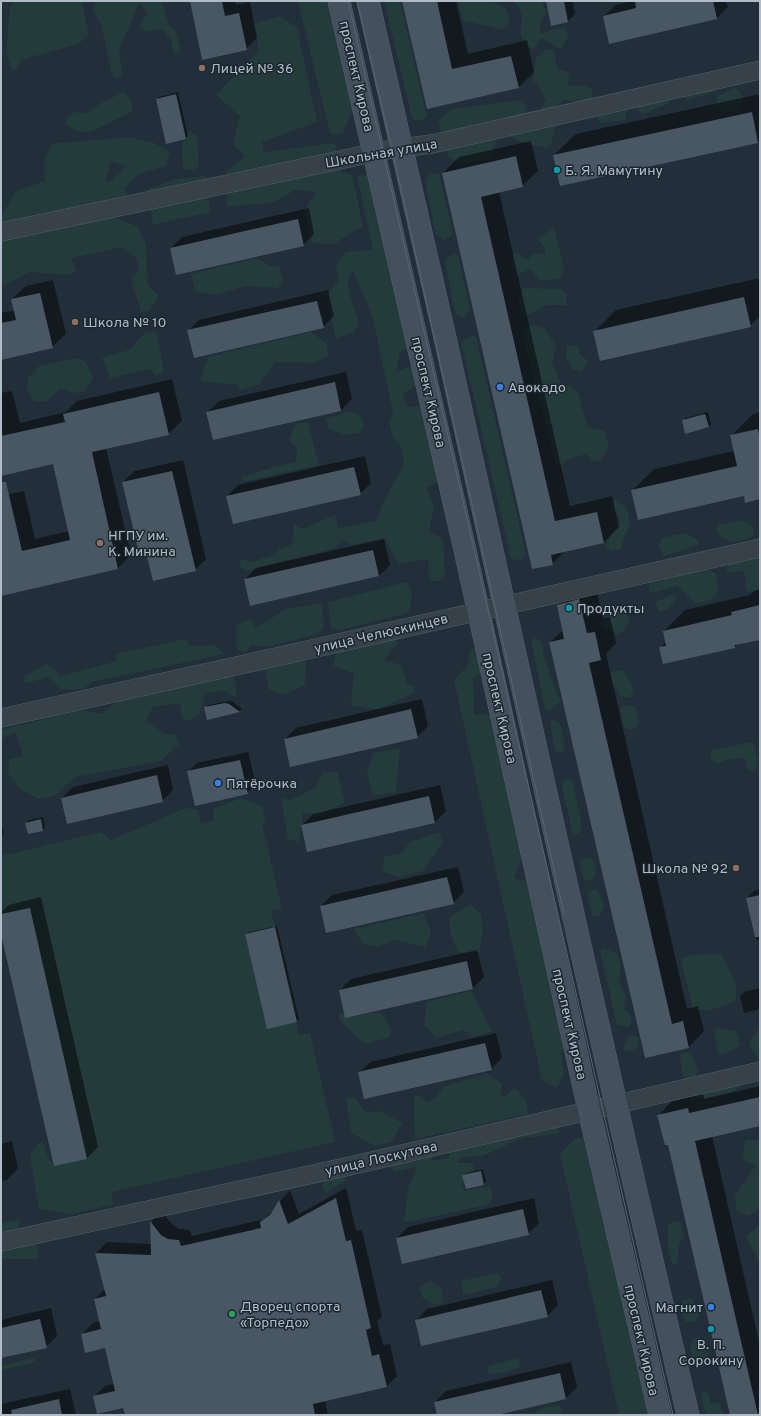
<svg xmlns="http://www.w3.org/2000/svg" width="761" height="1416" font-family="Overpass,sans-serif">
<rect width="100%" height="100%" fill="#222f3a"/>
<!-- green -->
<path fill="#243b3b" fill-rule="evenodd" d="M14 1H84L82 3 89 35 78 44 21 60 17 69H11L6 53 10 7Z
M101 1H162L169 25 175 30 180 47V52L174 53 171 39 162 29 146 32 139 25 147 14 140 2 119 49 122 73 118 79 112 75 101 24 93 10 95 3Z
M298 1H329L354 106 343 133 336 135 330 133Z
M384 1H400L427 117 419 121 412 118Z
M458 1C470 1 497 0 506 9 509 14 509 19 509 24L502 30 463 20Z
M512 1H542L546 13 539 28 542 33 562 27 566 29 568 37 562 47 558 48 542 38 534 48 527 47C525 44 522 39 521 36 519 21 528 12 512 1Z
M280 16 297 28 317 122 262 142 264 152 335 143 341 172 352 175 363 226 333 244 313 243 304 210 317 192 295 190 272 203 227 206 225 172 245 157 233 144 240 116 216 95 259 50 253 24Z
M546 49 554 51 557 69 569 72 568 86 585 85 592 89 593 98 588 116 583 103 563 100 554 108 557 122 551 144 547 148 527 144 505 135 497 139 491 159 459 164 448 156 438 121 452 109 517 100 528 106 521 117 529 131 546 100 538 85 533 80 536 58Z
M726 79V88L688 100 681 95Z
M733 88 740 91 743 100 739 111 726 113 716 107 717 97Z
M123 92 130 98 133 111 91 132 76 131 65 123 68 117 74 112 87 113 98 105Z
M671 93 670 103 644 114 638 111 636 103Z
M618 104 627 110 625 120 601 123 594 113Z
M189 131 197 136 199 166 193 170 183 169 182 143Z
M129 137 152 142 170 152 166 166 139 174 124 188 131 204 118 218 138 227 146 244 147 284 159 296 149 311 141 312 131 278 139 269 136 258 122 247 71 258 76 271 69 275 30 272 5 285 1 286V221L3 213 16 191 45 181V159L51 144ZM111 162 126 166 109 182 105 181Z
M429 173H439L453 234 443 240 436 235 425 181Z
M373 174 411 344 400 352 396 372 416 364 423 381 403 394 408 407 421 406 441 480 426 488 434 506 429 530 443 540 445 576 439 581H430L428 559 398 564 384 538 351 545 343 540 336 548 245 571 240 566 241 559 251 562 274 555 279 549 293 544 294 524 302 529 335 515 338 528 376 521 383 503 404 463 401 446 393 438 389 423 393 412 372 315 353 271 347 281 350 294 359 324 354 332 336 339 326 296 339 280 336 265 346 252 373 250 357 176Z
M205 176 210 212 153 225 148 189 176 179Z
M554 228 564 268 559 279 540 281 531 269 516 275 509 255 515 252 528 260 533 253 545 254V248L538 239Z
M452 254 458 255 470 309 464 318 455 314 445 261Z
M257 258 272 267 279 266 283 280 278 288 246 286 215 295 195 291 191 274Z
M524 288 561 289 567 295 566 305H547L530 314 521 313 518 296Z
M530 325 544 328 556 345 552 363 562 387 570 385 578 393 588 427 605 431 609 449 598 462 591 460 586 454 566 460 563 465H556L524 342V330Z
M156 331 164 371 156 376 150 369 110 378 102 358 129 350 145 333Z
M311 332 327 344 328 355 315 363 276 362 259 385 240 390 237 385 200 381 208 357Z
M471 336H476L526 554 520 560 511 559 462 346V341Z
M578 345 579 353 588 361 582 371 572 369 566 358 567 346Z
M75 358 86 362 93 378 85 391 75 393 60 388 49 400 35 402 27 391 28 378 39 366Z
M347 412 356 413 364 423 361 432 345 435 329 429 326 419Z
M308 422 319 465 243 482 242 477 273 467 296 462 297 449 289 440 296 423Z
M616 499 627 509 630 523 620 550 611 551 606 546 611 535 620 524 618 515 610 509Z
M741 520 750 524 754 529V535C741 544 725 545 716 531L719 525Z
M685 533 698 540V545L664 556 659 547 661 538Z
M760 555V590L747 592 744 571 728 573 726 567 729 563Z
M703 567 715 573C723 592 716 602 695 603L677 586 652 593 649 590V584L664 580 668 575Z
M407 582 412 594 409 613 340 630 331 628 328 602Z
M674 594 677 598C671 607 669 611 658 611L656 602Z
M322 603 324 628 318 634 266 647 252 645 245 653 237 650V624L251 619 256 628 286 609Z
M619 611 626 613 630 620 623 631 618 635 603 627 602 619Z
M533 636 541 641 544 646 543 655 560 701 550 711 545 709 532 645Z
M186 639 189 646 215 645 225 654 92 682 84 689 61 690 48 677 24 684 25 676 46 664 53 667 61 676 117 661 115 654Z
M391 639 399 642 384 660 401 665 407 683 414 687V693L378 709 351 706 354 674 333 665 336 654 355 644Z
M476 648 481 674 473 677 474 715 492 714 526 845 514 878 534 883 569 1035 561 1053 564 1074 557 1088 542 1080 454 680 468 665 470 650Z
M306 659 305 685 283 695 269 689 264 667Z
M623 670 633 687V692L629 697H621L612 683 610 672Z
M233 672 237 698 224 691 205 693 199 715 188 721 183 718 179 703 153 707 146 720 164 734H175L179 744 161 761 76 777 55 795 39 799 20 789 8 773 9 759 23 756 16 733 1 738V730L81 710 101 714 117 702Z
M623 705 635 706 639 722 636 728 630 730 624 727 620 710Z
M552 720 559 722 561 726 565 749 560 753 555 751 550 723Z
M753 742 758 760 757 767 752 771 747 770 745 758 726 760 718 764 711 760V750Z
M400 748 396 793 373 795 367 773 373 753Z
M324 772H337L345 802 320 815 303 813 299 842 288 839 281 797 291 800 315 788Z
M569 778 573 782 582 828 578 834 573 835 562 786V782Z
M241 798 263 807 265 822 262 824 282 909 271 911 275 927 299 1035 310 1033 335 1142 111 1192 114 1204 72 1214 39 1209 30 1155 38 1144 43 1142 49 1160 53 1163 1 934V856L101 832 111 840 186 808 198 810 201 824 214 821 213 809Z
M439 832 443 843 423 871 400 877 383 872 384 857 402 853 410 842Z
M592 858 596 868 594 878 588 881 584 880 580 864 581 859Z
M597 889 604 905 600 915 593 917 587 895 589 891Z
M470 904 481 914 483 931 479 952 458 953 450 932V917Z
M423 913 431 932 426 947 395 940 377 947 363 944 354 929Z
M604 948 617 954 621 966 619 982 626 997 624 1010 630 1014 632 1021 629 1027 617 1025 600 951Z
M722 954 736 983V1001L708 1011 693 1009 681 959 689 955Z
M471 991 492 1031 474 1037 463 1030 436 1038 424 1025 427 1002Z
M340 1013H381L392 1030 389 1037 366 1044 357 1037 339 1019Z
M717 1028 736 1031 740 1045C733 1051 728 1054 719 1055L714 1032Z
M760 1030V1060L752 1050 749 1043 756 1031Z
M629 1035 638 1037V1046L634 1051H625L623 1047Z
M686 1052 692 1053 698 1071 696 1076 687 1078 682 1075 680 1054Z
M486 1073 502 1083 500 1093 504 1097 515 1088 526 1100 528 1114 415 1139 414 1096 418 1095 427 1102 436 1098 443 1087Z
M734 1081 739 1086 733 1092 691 1101 689 1092Z
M346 1098H355L366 1113 380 1111 402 1123 392 1142 375 1146 351 1133Z
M558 1122 559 1134 521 1138 483 1156 461 1157 457 1163H473L474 1175 462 1184 464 1191 490 1186 493 1198 486 1205 404 1223 409 1184 416 1172 415 1167 395 1172 388 1166 431 1151 432 1161 449 1158 448 1147Z
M589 1136 649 1415H619L560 1154 576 1138Z
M745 1140H760V1209L748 1216 737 1211 735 1196 755 1166 743 1160Z
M343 1172 346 1180 326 1193 321 1185 332 1175Z
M21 1219 17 1231 1 1237V1223Z
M674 1221 681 1223 684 1238 679 1243 677 1264H672L668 1248V1225Z
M760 1224V1263L746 1237Z
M1 1245H37L39 1259H1Z
M498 1273 502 1279 497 1287 463 1295 461 1281Z
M431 1281 442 1289 443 1303 434 1305 422 1297 419 1287Z
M691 1298 700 1314 694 1322H686L680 1310 683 1301Z
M700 1337 709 1353 705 1362 699 1363 692 1360 690 1346 693 1338Z
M36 1357 35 1362 1 1370V1366Z
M518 1358 520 1367 507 1372 488 1374V1366Z
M707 1391 711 1404 720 1402 723 1415H706L701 1398 702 1392Z
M559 1405 562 1411 556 1415H532L541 1408Z"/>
<!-- shadow -->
<path fill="#0007" d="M191 1H235L236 5 250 2 257 38 246 49Z
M403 1H456L468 54 527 40 534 72 518 88 428 108Z
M547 1H573L575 14 567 22Z
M633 1H726L728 7 717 18 604 16 615 5Z
M178 92 188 136 185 138 157 99 159 97Z
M760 94V140L758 142 554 155 576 134Z
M531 141 538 171 522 186 499 192 570 506 612 496 619 527 604 542 565 551 552 564 443 173 459 157Z
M309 208 314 234 303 245 171 248 182 237Z
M760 278V316L750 326 594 332 616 310Z
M53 280 66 334 52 347 1 359V313L15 310 12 299 26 286Z
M328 290 334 316 323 327 188 331 199 320Z
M346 372 352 399 341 410 214 439 208 412 219 401Z
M172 379 182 421 168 434 106 448 131 555 118 568 1 595V496L24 491 35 539 69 531 54 463 1 475V393L12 391 20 423 66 412 77 401Z
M708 412 711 424 709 427 683 421 685 418Z
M760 412V498L745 495 632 491 654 469 734 451 731 436 753 414Z
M365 456 371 483 360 494 227 496 238 485Z
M183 460 206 559 195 570 123 482 134 471Z
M384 539 390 565 379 576 245 579 256 568Z
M595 584 603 618 610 617 616 643 606 654 687 1009 698 1006 704 1031 689 1047 645 1057 550 642 563 630 558 605 573 589Z
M760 589V639L738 643 735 647H661L666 642 664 631 685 610 750 595 754 591Z
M422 699 428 726 417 737 285 739 296 728Z
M228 701H232L242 709 240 711 208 718 205 707 208 705Z
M248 752 256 784 247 793 188 772 197 763Z
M168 765 173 790 162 801 62 798 73 787Z
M440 785 446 811 435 822 302 825 313 814Z
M43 817 45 827 43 830 26 823 29 820Z
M1 823 4 834 1 837Z
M458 867 464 892 453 903 321 906 332 895Z
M760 889V940L757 941 747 898 755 890Z
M41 897 98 1147 87 1158 55 1165 1 930V912L9 905Z
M277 926 299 1019 296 1022 246 934 249 932Z
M477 950 484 977 473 988 340 990 351 979Z
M760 988V1009L744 1013 740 996 744 992Z
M496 1033 502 1058 491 1069 359 1073 370 1062Z
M760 1086V1125L712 1136 760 1346V1415H731L669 1143 659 1115 673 1100 703 1094 704 1099Z
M12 1141 18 1168 7 1180 1 1181V1144Z
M483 1169 486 1182 484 1184 466 1188 463 1175 466 1173Z
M346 1188 356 1231 362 1230 382 1317 377 1321 383 1345 390 1344 397 1376 386 1387 325 1400 328 1415H126L124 1407 94 1397 105 1386 114 1384 106 1347 82 1334 93 1323 100 1321 95 1299 105 1289 96 1253 107 1242 151 1244V1222L161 1211 172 1224 179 1229 190 1230 192 1236 265 1219 290 1190 299 1214Z
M534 1198 539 1223 528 1234 397 1238 408 1227Z
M552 1280 558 1305 547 1316 416 1320 427 1309Z
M51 1308 57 1336 46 1347 1 1357V1320Z
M571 1362 577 1387 566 1398 492 1415H438L435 1402 446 1391Z
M70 1389 76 1415H1V1404Z"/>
<!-- building -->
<path fill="#485763" d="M190 1H222L225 16 239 13 247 50 202 60Z
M402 1H437L452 69 511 56 519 88 427 109Z
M546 1H564L568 22 551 26Z
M635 1H713L717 19 609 44 603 16 636 8Z
M176 94 186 139 166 144 156 99Z
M752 112 758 143 560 186 553 155Z
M516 156 523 187 481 197 555 521 597 512 604 543 551 555 553 565 532 569 442 173Z
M298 219 304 246 176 275 170 248Z
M40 293 53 348 1 360V323L16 320 11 299Z
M744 297 751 327 600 361 593 331Z
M317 301 324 328 194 358 187 330Z
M335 382 341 411 213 440 206 412Z
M159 392 169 435 92 452 118 569 1 596V482H6L22 551 70 540 53 464 1 476V436L65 422 63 414Z
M705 414 709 427 685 434 682 420Z
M758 429 760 439V499L745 503 744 496 638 520 631 490 737 466 730 435Z
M354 467 361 495 233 524 226 496Z
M172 471 196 571 153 581 147 556 140 557 122 482Z
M373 550 379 576 250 606 244 579Z
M579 599 587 633 595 632 601 660 589 663 672 1024 683 1021 689 1048 645 1058 549 642 564 639 557 605Z
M760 605V640L735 645V648L663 664 659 647 666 646 663 631 732 615 731 612Z
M225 703 229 704 240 712 207 720 204 707Z
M411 709 418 738 290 767 284 739Z
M240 760 248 794 195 806 187 771Z
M157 775 163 802 67 824 61 798Z
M429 796 435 823 307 852 301 825Z
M41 819 43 831 28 834 25 823Z
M447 877 454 904 326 933 320 906Z
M760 895V937H755L746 898Z
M30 908 87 1159 54 1166 1 934V914Z
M275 927 297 1022 267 1029 245 934Z
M467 961 473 989 345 1018 339 990Z
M485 1043 492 1070 364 1099 358 1072Z
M760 1097V1126L695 1141 758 1415H730L668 1145H665L657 1115 688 1108 689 1113Z
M481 1171 484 1185 466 1189 462 1175Z
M336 1198 346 1241 351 1240 371 1328 366 1330 372 1356 379 1354 387 1387 313 1404 315 1415H125L123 1408 97 1414 93 1396 115 1391 105 1348 85 1353 81 1334 101 1329 94 1299 106 1296 95 1253 151 1255 150 1221 161 1235 168 1239 179 1240 181 1246 261 1228 260 1222 270 1215 279 1200 288 1224Z
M523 1209 529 1235 402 1264 396 1238Z
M541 1290 548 1317 421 1346 415 1320Z
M40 1319 47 1348 1 1358V1328Z
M560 1373 566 1399 497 1415H437L434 1402Z
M59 1399 62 1415H12L11 1410Z"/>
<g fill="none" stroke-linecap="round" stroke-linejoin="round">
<defs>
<path id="street" d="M1 232 392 149 432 144 760 70
M1 718 236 666 760 548
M1 1242 350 1166 760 1071"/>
<path id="secondary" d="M339 1 465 550 589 1110 660 1415
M368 1C393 115 421 228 446 342 525 700 604 1058 688 1415"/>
</defs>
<!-- street casing -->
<use href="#street" stroke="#545f68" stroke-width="19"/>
<!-- secondary casing -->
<use href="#secondary" stroke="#545f68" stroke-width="23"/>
<!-- street -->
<use href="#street" stroke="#36414a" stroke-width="18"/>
<!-- secondary -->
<use href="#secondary" stroke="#44505d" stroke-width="22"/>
<!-- tram -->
<path stroke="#586571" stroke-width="1" d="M348 1 673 1415
M357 1 392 149 564 914"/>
</g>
<!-- markers -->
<g fill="#8d6e63" stroke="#1b262f" stroke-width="1.5">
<circle cx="202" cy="68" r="4"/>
<circle cx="75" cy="322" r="4"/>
<circle cx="100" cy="543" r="4"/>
<circle cx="736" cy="868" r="4"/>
</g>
<g fill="#0f9aa8" stroke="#1b262f" stroke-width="1.5">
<circle cx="557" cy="170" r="4"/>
<circle cx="569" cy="608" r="4"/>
<circle cx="711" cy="1329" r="4"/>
</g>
<g fill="#3f7fe0" stroke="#1b262f" stroke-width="1.5">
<circle cx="500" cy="387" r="4"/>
<circle cx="218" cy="783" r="4"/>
<circle cx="711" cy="1307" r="4"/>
</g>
<circle fill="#2e9e5b" stroke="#1b262f" stroke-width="1.5" cx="232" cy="1314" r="4"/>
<g text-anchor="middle" stroke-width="3" stroke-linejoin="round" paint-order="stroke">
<!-- poi labels -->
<g font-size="14" fill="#b1bcc6" stroke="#1b262f" text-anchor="start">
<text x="210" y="73">Лицей № 36</text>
<text x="565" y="175">Б. Я. Мамутину</text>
<text x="83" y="327">Школа № 10</text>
<text x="508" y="392">Авокадо</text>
<text x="108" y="540">НГПУ им.<tspan x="108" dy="16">К. Минина</tspan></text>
<text x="577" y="613">Продукты</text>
<text x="226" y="788">Пятёрочка</text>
<text x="728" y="873" text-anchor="end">Школа № 92</text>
<text x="240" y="1311">Дворец спорта<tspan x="240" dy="16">«Торпедо»</tspan></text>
<text x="703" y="1312" text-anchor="end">Магнит</text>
<text x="711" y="1349" text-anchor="middle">В. П.<tspan x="711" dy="16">Сорокину</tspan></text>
</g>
<!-- street labels -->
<g font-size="14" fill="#b1bcc6" stroke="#1b262f">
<text transform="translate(357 76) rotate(77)" y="5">проспект Кирова</text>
<text transform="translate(381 153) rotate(-10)" y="5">Школьная улица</text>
<text transform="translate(429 392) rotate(77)" y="5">проспект Кирова</text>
<text transform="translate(381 633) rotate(-13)" y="5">улица Челюскинцев</text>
<text transform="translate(500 708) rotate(77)" y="5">проспект Кирова</text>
<text transform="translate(570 1024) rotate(77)" y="5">проспект Кирова</text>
<text transform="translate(381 1158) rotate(-13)" y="5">улица Лоскутова</text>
<text transform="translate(642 1340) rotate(77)" y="5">проспект Кирова</text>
</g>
</g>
<!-- border -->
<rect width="761" height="1416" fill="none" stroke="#b1bcc6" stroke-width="4"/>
</svg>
